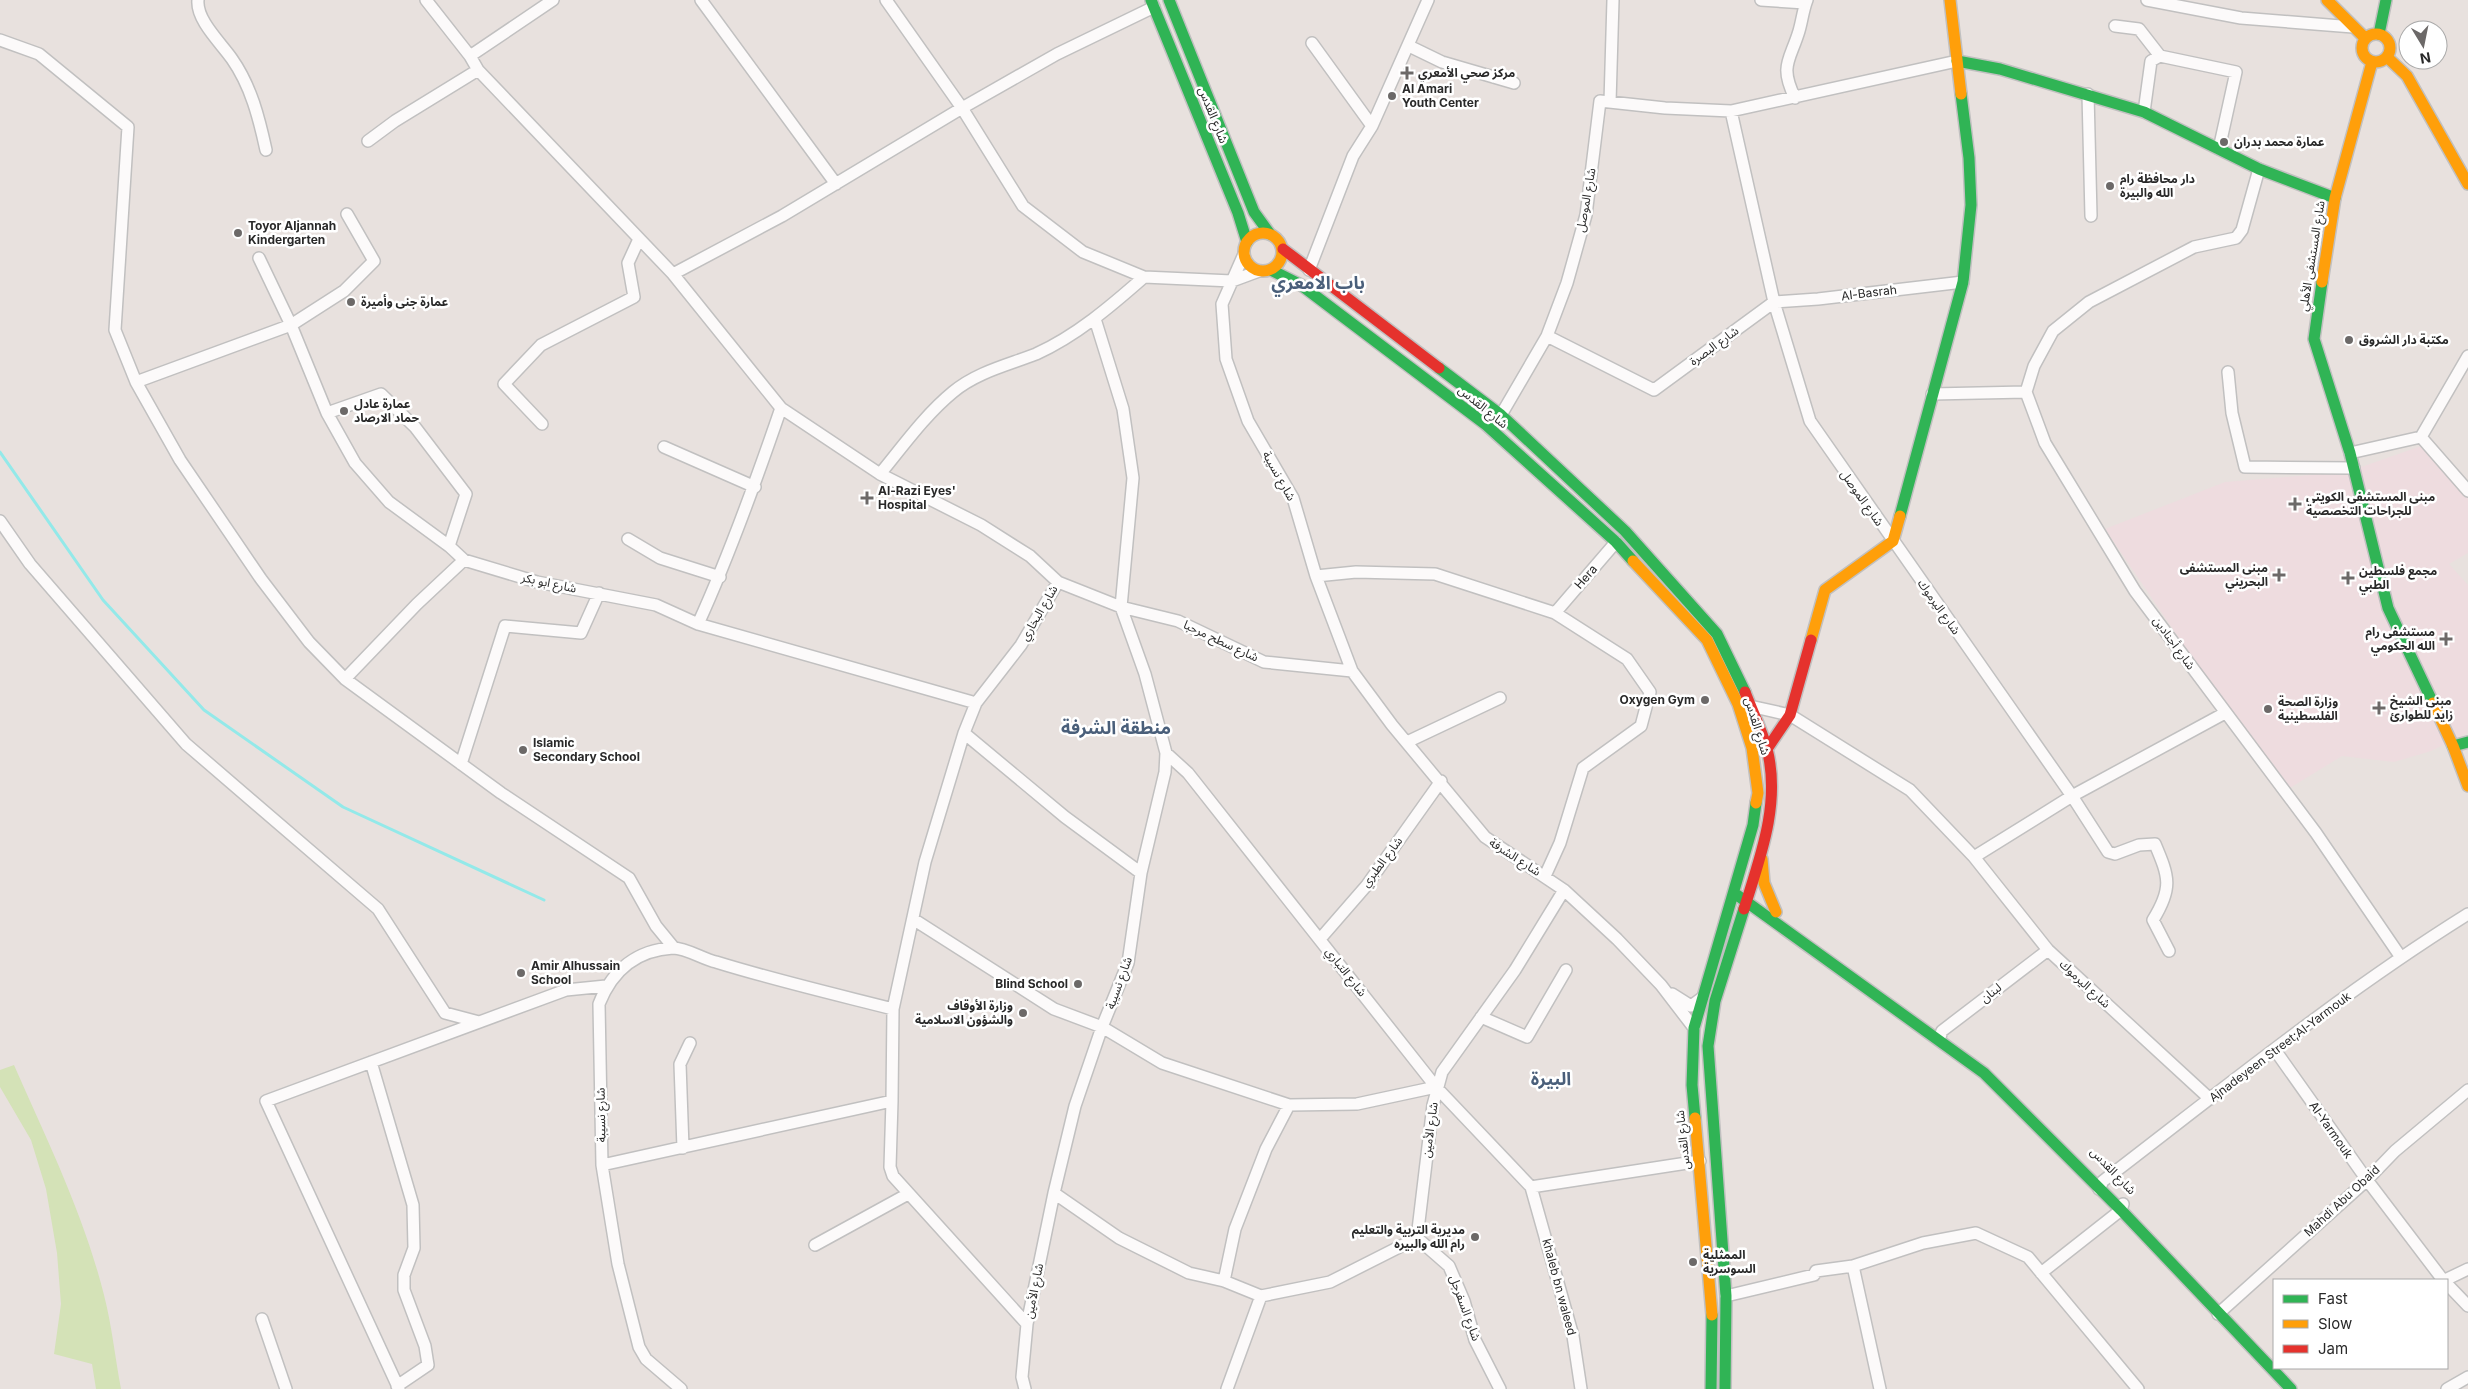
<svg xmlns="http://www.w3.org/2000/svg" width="2468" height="1389" font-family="Inter,'Noto Sans Arabic',sans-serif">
<rect width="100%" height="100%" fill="#e8e1de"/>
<!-- medical -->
<path fill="#eedcdf" d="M2424 445 2468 499V553L2449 564 2468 585V733L2431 751 2394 762 2342 756 2290 788 2206 678 2105 529 2225 482 2347 472Z"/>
<!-- green -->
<path fill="#d4e2b7" d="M14 1065C47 1140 84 1215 104 1295 112 1326 115 1358 121 1389H96L92 1364 54 1354 61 1304 57 1253 46 1189 31 1140 0 1087V1070Z"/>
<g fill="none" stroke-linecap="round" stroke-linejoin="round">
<!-- stream -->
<path stroke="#93e9e9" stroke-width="3" d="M0 452 103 600 204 710 343 807 544 900"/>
<defs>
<path id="street" d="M198 0C196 20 221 43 232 59 251 86 259 118 266 150
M426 0 470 56 478 70 673 274 781 408 880 474C903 446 925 415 953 392 977 372 1008 365 1036 354 1076 336 1111 306 1144 277
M701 0 836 184
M886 0 962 108 1023 206 1083 252 1144 277 1232 281 1259 271
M1761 0 1805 3
M2147 0 2241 18 2353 27
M2115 26 2139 29 2160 56
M0 40 39 54 128 127 115 330 136 382 180 460 261 579 309 642 345 679 501 793 629 878 656 926 674 948
M1312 43 1372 126
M1409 46 1442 62 1514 83
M470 56 553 0
M2088 94 2091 216
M1795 98C1779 65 1790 61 1799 31 1802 21 1803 10 1807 0
M1610 102 1613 0
M1731 111 1774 302 1810 421 2072 796 2108 852 2115 854 2139 845 2155 844C2169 877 2173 888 2153 920L2169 951
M2144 112 2151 61 2160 56 2236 72 2219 149
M368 141 395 121 478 70
M1244 254 1222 304 1226 359 1248 421 1293 498 1316 576 1352 671 1392 725 1485 837 1564 890 1617 939 1661 985 1694 1028
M259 258 291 325 327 413 355 463 389 502 449 546 464 560 537 582 656 605 698 624C730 554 756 481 781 408
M1309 270 1353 156 1372 126 1428 0
M673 274 782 216 962 108 1057 54 1154 7
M1774 302 1654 390 1547 336 1567 283 1586 215 1600 101 1665 108 1731 111 1957 61
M1774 302 1818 299 1963 282
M2228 372 2232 413 2245 467 2354 468
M136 382 291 325 344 291 374 261 347 214
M2026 392 2034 366 2053 331 2089 302 2194 247 2236 238 2242 230 2259 169
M1932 394 2026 392 2045 443 2135 591 2316 833 2400 956
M327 413 381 394 415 427 466 494 449 546
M1501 415 1547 336
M542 424 504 384 541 345 634 297 628 263 639 239
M2421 437 2468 491
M664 447 755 487
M2350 453 2421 437 2468 356
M880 474 981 525 1030 556 1058 582
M0 521 30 564 186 744 378 909 445 1013 479 1022
M628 539 660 558 720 577
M1316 576 1356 572 1435 574 1555 613 1627 659 1650 692 1641 726 1583 768 1560 843 1545 876
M1121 607 1178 621 1264 662 1352 671
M1555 613 1616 542
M698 624 976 703 1021 645 1058 582 1121 607 1133 478 1123 409 1095 319
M345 679 417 604 464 560
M1750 706 1790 715 1910 790 1974 857 2048 950 2210 1099
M964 733 1065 817 1141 873
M1407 742 1500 698
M1166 753 1188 773 1436 1087 1531 1187 1573 1336 1581 1389
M461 764 505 626 581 633 599 593
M1974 857 2072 796 2225 713
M913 919 1054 1009 1102 1027 1162 1063 1289 1105 1357 1104 1436 1087
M1320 939 1367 885 1441 781
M1672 994 1691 1006 1702 998
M1481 1017 1527 1037 1566 970
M1939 1040 1942 1031 2048 950
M2275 1050 2367 1180 2443 1280
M371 1062 413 1205 414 1248 404 1275V1290L425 1346 428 1365 397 1386
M892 1101 890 1167 893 1176 1027 1324
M683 1148 680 1064 690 1043
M602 1165 892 1101 893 1009 925 862 964 733 976 703
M1531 1187 1700 1161
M2099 1189 2103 1181C2223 1089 2340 994 2468 914
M1054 1193 1119 1238 1189 1273 1224 1281 1261 1296 1330 1282 1417 1238 1433 1105 1442 1072 1515 970 1564 890
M1417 1238 1449 1266 1464 1301 1475 1340 1500 1389
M815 1245 908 1194
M1853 1266 1880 1389
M2041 1273 2121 1210 2123 1204
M2445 1280 2468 1269
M1224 1281 1235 1229 1266 1149 1289 1105
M2447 1284 2468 1306
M1726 1296 1814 1275 1816 1271 1853 1266 1923 1243 1976 1233 2028 1257 2138 1389
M2218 1314 2367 1180 2395 1151 2468 1090
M262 1319 286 1389
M399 1389 266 1101 566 990 606 986
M681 1389 646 1359 639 1347 618 1264 602 1165 599 1004C612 971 636 950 673 948 686 948 703 959 716 962 774 980 834 994 893 1009
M1025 1389 1022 1377 1027 1324 1054 1193 1075 1106 1102 1027 1128 963 1141 873 1165 772 1166 753 1145 674 1121 607
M1227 1389 1261 1296
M2447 1389 2468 1377"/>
<path id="fast" d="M1151 0 1238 213 1247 242
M1169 0 1254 212 1270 234
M2379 34 2386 0
M1957 61 2000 69 2144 112 2259 169 2335 198
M1271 270 1301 285 1485 424 1616 542 1633 561
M2322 282 2314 339 2350 453 2388 608 2433 703
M1439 368 1501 415 1625 531 1717 634 1745 692
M1900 516 1963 282 1971 205 1969 158 1961 94
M2453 746 2468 742
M1737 895 1984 1073 2121 1210 2291 1389
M1695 1118 1692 1085 1694 1028 1753 825 1756 803
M1711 1389 1712 1315
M1725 1389 1726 1296 1708 1046 1715 1001 1744 909"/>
<path id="slow" d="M1950 0 1961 94
M2327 0 2365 38
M2362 48a14 14 0 1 1 28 0a14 14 0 1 1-28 0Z
M2387 57 2407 76 2468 184
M1244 252a19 19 0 1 1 38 0a19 19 0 1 1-38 0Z
M2322 282 2335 198 2372 62
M1633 561 1707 640 1738 704 1752 748 1758 793 1756 803
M1811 640 1825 590 1893 541 1900 516
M2433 703 2453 746 2468 786
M1762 859 1764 883 1776 912
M1695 1118 1712 1315"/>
<path id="jam" d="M1283 249 1439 368
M1767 749 1790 715 1811 640
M1744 909C1760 858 1781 803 1767 749 1762 730 1752 711 1745 692"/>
</defs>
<!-- street casing -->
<use href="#street" stroke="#c1c0c0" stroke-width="14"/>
<!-- fast casing -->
<use href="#fast" stroke="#c1c0c0" stroke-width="14"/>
<!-- slow casing -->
<use href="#slow" stroke="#c1c0c0" stroke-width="14"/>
<!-- jam casing -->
<use href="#jam" stroke="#c1c0c0" stroke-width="14"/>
<!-- street -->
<use href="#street" stroke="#fcfafa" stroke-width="11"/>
<!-- fast -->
<use href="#fast" stroke="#30b455" stroke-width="11"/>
<!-- slow -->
<use href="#slow" stroke="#ff9f0a" stroke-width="11"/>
<!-- jam -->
<use href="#jam" stroke="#e5322d" stroke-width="11"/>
</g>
<!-- markers -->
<g fill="#6c6968" stroke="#fff" stroke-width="2">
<path d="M1404.5 65.5h5v5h5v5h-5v5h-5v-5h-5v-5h5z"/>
<circle cx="1392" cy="96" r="5"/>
<circle cx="2224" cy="142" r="5"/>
<circle cx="2110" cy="186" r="5"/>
<circle cx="238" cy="233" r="5"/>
<circle cx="351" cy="302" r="5"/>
<circle cx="2349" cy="340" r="5"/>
<circle cx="344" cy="411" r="5"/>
<path d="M864.5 490.5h5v5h5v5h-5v5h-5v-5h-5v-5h5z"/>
<path d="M2292.5 496.5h5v5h5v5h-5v5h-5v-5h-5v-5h5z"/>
<path d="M2276.5 567.5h5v5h5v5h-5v5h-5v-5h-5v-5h5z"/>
<path d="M2345.5 570.5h5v5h5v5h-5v5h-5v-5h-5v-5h5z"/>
<path d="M2443.5 631.5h5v5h5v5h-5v5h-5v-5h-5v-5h5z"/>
<circle cx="1705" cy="700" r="5"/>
<path d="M2376.5 700.5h5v5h5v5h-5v5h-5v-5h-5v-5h5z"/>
<circle cx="2268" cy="709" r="5"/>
<circle cx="523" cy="750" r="5"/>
<circle cx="521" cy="973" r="5"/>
<circle cx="1078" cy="984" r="5"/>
<circle cx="1023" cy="1013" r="5"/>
<circle cx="1475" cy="1237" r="5"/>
<circle cx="1693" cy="1262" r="5"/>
</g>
<g text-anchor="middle" stroke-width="5" stroke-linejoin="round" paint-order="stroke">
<!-- poi labels -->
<g font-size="12" font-weight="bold" fill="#292929" stroke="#fff" text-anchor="start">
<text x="1418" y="77">مركز صحي الأمعري</text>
<text x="1402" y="93">Al Amari<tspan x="1402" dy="14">Youth Center</tspan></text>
<text x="2234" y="146">عمارة محمد بدران</text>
<text x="2120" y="183">دار محافظة رام<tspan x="2120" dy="14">الله والبيرة</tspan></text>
<text x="248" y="230">Toyor Aljannah<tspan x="248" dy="14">Kindergarten</tspan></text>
<text x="361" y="306">عمارة جنى وأميرة</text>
<text x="2359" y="344">مكتبة دار الشروق</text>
<text x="354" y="408">عمارة عادل<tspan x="354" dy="14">حماد الارصاد</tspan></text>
<text x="878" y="495">Al-Razi Eyes'<tspan x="878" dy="14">Hospital</tspan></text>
<text x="2306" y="501">مبنى المستشفى الكويتي<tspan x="2306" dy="14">للجراحات التخصصية</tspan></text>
<text x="2268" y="572" text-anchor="end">مبنى المستشفى<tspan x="2268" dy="14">البحريني</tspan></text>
<text x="2359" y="575">مجمع فلسطين<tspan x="2359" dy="14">الطبي</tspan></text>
<text x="2435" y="636" text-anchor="end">مستشفى رام<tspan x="2435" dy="14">الله الحكومي</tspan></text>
<text x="1695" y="704" text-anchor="end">Oxygen Gym</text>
<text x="2390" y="705">مبنى الشيخ<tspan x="2390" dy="14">زايد للطوارئ</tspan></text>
<text x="2278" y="706">وزارة الصحة<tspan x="2278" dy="14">الفلسطينية</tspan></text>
<text x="533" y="747">Islamic<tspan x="533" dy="14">Secondary School</tspan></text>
<text x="531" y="970">Amir Alhussain<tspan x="531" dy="14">School</tspan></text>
<text x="1068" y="988" text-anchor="end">Blind School</text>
<text x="1013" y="1010" text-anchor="end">وزارة الأوقاف<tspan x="1013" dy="14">والشؤون الاسلامية</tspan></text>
<text x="1465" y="1234" text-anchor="end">مديرية التربية والتعليم<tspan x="1465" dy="14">رام الله والبيره</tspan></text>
<text x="1703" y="1259">الممثلية<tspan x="1703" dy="14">السوسرية</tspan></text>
</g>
<!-- street labels -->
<g font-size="12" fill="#292929" stroke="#fff">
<text transform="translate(1213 115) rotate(68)" y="4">شارع القدس</text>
<text transform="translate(1586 200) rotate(-80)" y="4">شارع الموصل</text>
<text transform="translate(2312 256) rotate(-81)" y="4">شارع المستشفى الأهلي</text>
<text transform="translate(1869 293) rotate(-7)" y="4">Al-Basrah</text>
<text transform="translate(1714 346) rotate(-36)" y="4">شارع البصرة</text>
<text transform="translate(1483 407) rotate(39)" y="4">شارع القدس</text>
<text transform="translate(1279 476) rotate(61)" y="4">شارع نسيبة</text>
<text transform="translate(1862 498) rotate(55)" y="4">شارع الموصل</text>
<text transform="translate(1586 577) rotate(-49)" y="4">Hera</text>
<text transform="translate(549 583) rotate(12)" y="4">شارع ابو بكر</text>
<text transform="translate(1939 607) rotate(55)" y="4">شارع اليرموك</text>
<text transform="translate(1039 613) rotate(-60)" y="4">شارع البخاري</text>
<text transform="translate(1221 641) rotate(25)" y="4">شارع سطح مرحبا</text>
<text transform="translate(2174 643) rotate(54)" y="4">شارع أجنادين</text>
<text transform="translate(1757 726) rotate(73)" y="4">شارع القدس</text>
<text transform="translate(1515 857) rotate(33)" y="4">شارع الشرفة</text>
<text transform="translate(1382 862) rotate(-53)" y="4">شارع الطبري</text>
<text transform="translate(1346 972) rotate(52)" y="4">شارع التباري</text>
<text transform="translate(1119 983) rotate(-70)" y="4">شارع نسيبة</text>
<text transform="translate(2085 984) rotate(43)" y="4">شارع اليرموك</text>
<text transform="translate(1991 993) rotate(-38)" y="4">لبنان</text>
<text transform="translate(2280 1047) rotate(-37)" y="4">Ajnadeyeen Street;Al-Yarmouk</text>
<text transform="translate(601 1115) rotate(-91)" y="4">شارع نسيبة</text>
<text transform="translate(1430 1130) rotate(-82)" y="4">شارع الأمين</text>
<text transform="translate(2331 1130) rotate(55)" y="4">Al-Yarmouk</text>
<text transform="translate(1683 1140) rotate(-96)" y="4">شارع القدس</text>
<text transform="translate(2113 1171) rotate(46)" y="4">شارع القدس</text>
<text transform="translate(2342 1201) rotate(-43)" y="4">Mahdi Abu Obaid</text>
<text transform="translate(1559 1287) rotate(75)" y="4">khaleb bn waleed</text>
<text transform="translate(1034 1291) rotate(-79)" y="4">شارع الأمين</text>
<text transform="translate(1465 1308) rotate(70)" y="4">شارع السفرجل</text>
</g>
<!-- district labels -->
<g font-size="18" font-weight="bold" fill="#4a5f7a" stroke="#fff">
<text x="1318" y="289">باب الامعري</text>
<text x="1116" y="734">منطقة الشرفة</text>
<text x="1551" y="1085">البيرة</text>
</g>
</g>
<!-- legend -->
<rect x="2273" y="1279" width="175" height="90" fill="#ffffff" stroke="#a9a9a9"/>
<rect x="2283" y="1295" width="25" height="8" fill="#30b455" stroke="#a9a9a9"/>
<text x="2318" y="1304" font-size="15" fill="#292929">Fast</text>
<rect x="2283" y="1320" width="25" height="8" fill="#ff9f0a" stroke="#a9a9a9"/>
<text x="2318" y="1329" font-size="15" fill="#292929">Slow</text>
<rect x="2283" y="1345" width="25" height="8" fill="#e5322d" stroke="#a9a9a9"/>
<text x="2318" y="1354" font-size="15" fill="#292929">Jam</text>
<!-- north arrow -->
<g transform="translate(2423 45) rotate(170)"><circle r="24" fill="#ffffff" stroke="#a9a9a9"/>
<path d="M0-4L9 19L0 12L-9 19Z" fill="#6c6968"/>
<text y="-8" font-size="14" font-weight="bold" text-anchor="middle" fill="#292929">N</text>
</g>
</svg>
